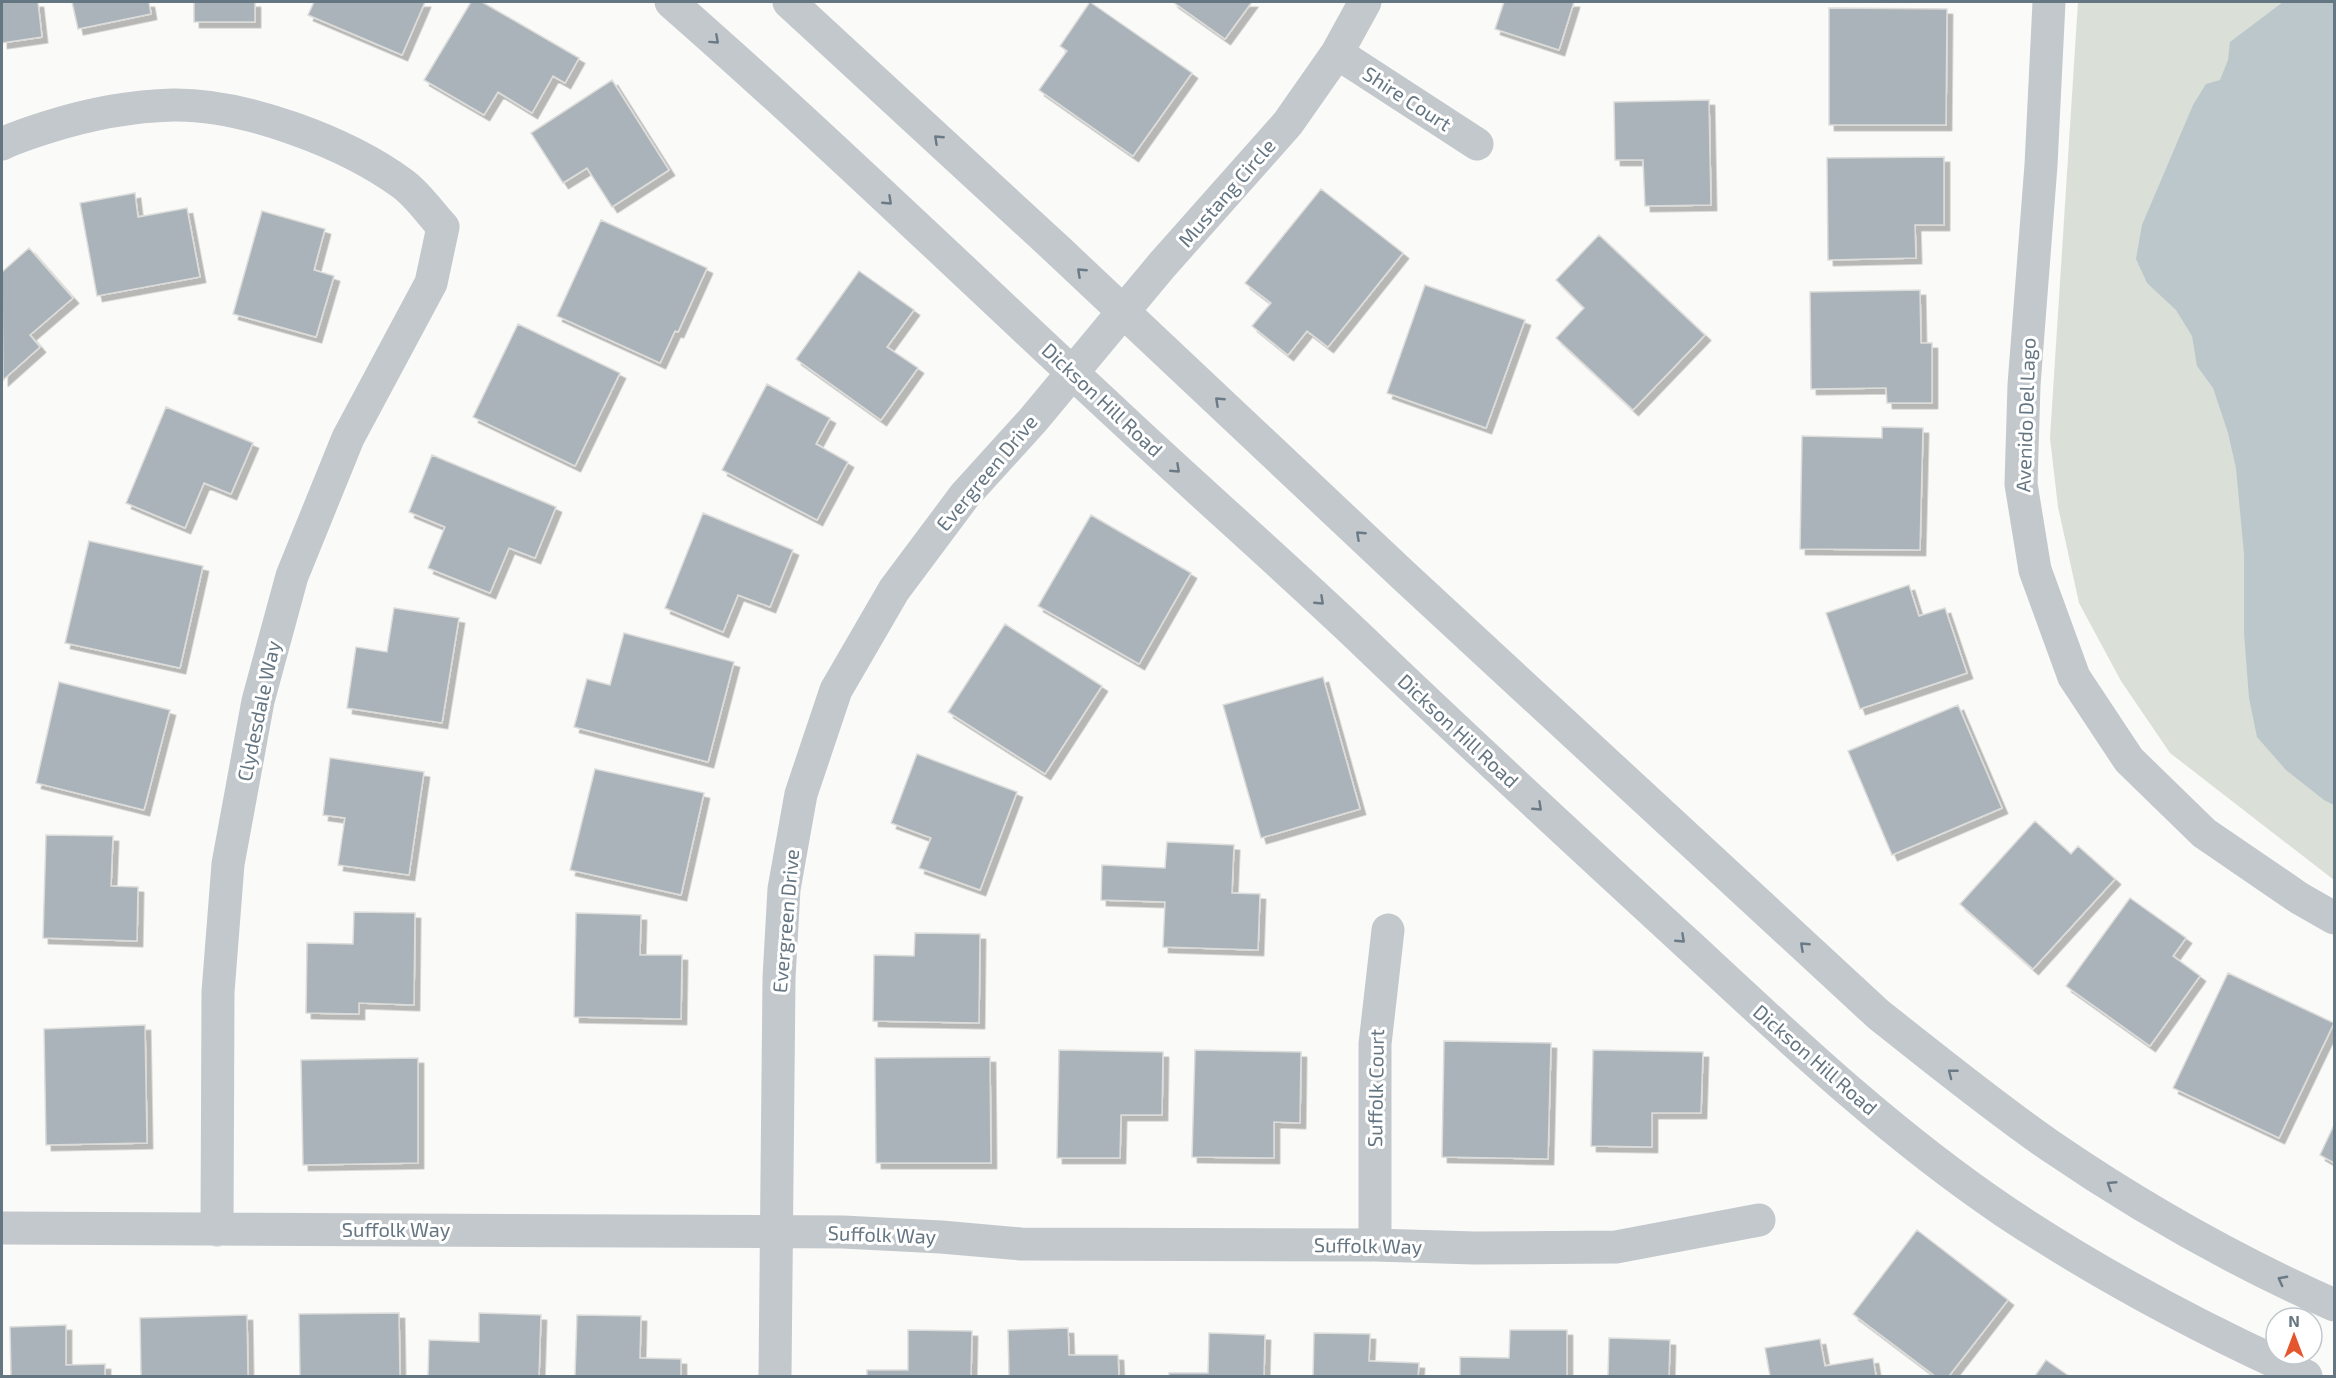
<svg xmlns="http://www.w3.org/2000/svg" width="2336" height="1378" font-family="'Exo 2',sans-serif">
<defs>
<filter id="shadow"><feDropShadow dx="5.5" dy="5.5" stdDeviation="0" flood-color="#0004"/></filter>
</defs>
<rect width="100%" height="100%" fill="#fafaf8"/>
<!-- green -->
<path fill="#dadfd7" d="M2078 2H2334V880L2170 753 2121 681 2079 603 2058 507 2050 438Z"/>
<!-- water -->
<path fill="#bbc7cb" d="M2283 2H2334V805L2324 800 2286 770 2257 737 2249 698 2244 633V554L2236 468 2228 433 2213 388 2197 366 2192 336 2176 310 2147 283 2136 259 2142 225 2193 105 2206 84 2220 80 2228 60 2230 42Z"/>
<!-- building -->
<path fill="#aab3b9" stroke="#dcdcda" stroke-width="1.5" filter="url(#shadow)" d="M2 2H38L42 37 2 43Z
M72 2H149L151 14 78 29Z
M194 2H255V22H194Z
M314 2H425L402 55 308 15Z
M471 2H482L579 58 565 83 553 76 532 113 498 92 484 115 424 80Z
M1090 2 1192 73 1133 156 1039 90 1067 51 1060 46Z
M1173 2H1252L1225 39Z
M1504 2H1574L1559 50 1495 29Z
M1829 8 1947 9 1946 125H1829Z
M612 80 669 170 612 207 587 168 563 183 531 133Z
M1709 100 1711 205 1645 206 1643 160H1615L1614 102Z
M1944 157V225H1915L1916 258 1828 260 1827 158Z
M1321 189 1403 253 1328 347 1307 331 1288 355 1252 326 1271 303 1245 283Z
M135 193 138 217 187 208 200 277 97 296 80 203Z
M262 211 325 229 314 270 334 276 316 337 233 314Z
M601 220 707 268 678 332 675 331 660 363 557 316Z
M1599 235 1705 335 1633 410 1556 338 1584 308 1556 280Z
M29 248 73 298 30 335 40 347 3 380 2 272Z
M859 271 914 310 887 347 918 368 881 420 796 359Z
M1425 285 1525 320 1486 428 1387 393Z
M1920 290 1921 343H1932V403H1887L1886 388 1811 389 1810 292Z
M518 324 620 373 575 466 473 417Z
M767 384 830 418 816 444 848 462 817 520 722 470Z
M166 407 253 443 231 494 204 483 185 528 126 503Z
M1882 427 1923 428 1920 550 1800 549 1802 436 1882 438Z
M432 455 556 507 535 558 509 548 490 593 428 568 445 527 409 512Z
M703 513 793 550 770 607 738 595 723 632 665 608Z
M1091 515 1191 573 1139 664 1038 606Z
M89 541 203 566 180 668 65 643Z
M1909 585 1919 616 1945 608 1967 673 1860 709 1826 613Z
M394 608 459 618 442 723 347 708 356 647 387 652Z
M1005 624 1102 686 1045 774 948 712Z
M624 633 734 662 708 762 574 727 587 679 610 685Z
M1323 677 1360 809 1261 838 1223 705Z
M59 682 170 710 144 810 36 783Z
M1958 705 2002 808 1892 855 1848 751Z
M917 754 1017 792 980 890 919 868 931 838 891 823Z
M330 758 424 772 409 875 338 865 345 818 323 815Z
M595 769 704 793 681 895 570 870Z
M2035 821 2071 854 2078 846 2115 879 2033 969 1960 904Z
M46 835 113 836 111 886 138 887 137 941 43 938Z
M1167 842 1234 845 1232 893 1260 894 1258 950 1163 947 1165 902 1101 900 1102 865 1165 868Z
M2130 898 2186 938 2173 956 2200 976 2150 1046 2066 986Z
M354 912 415 913 414 1005 359 1003V1014L306 1013 307 943 353 944Z
M576 913 641 915 640 955H682L681 1019 574 1017Z
M915 933 980 934 979 1023 873 1021 874 955 914 956Z
M2228 973 2334 1023 2279 1138 2173 1088Z
M145 1025 147 1143 46 1145 44 1029Z
M1444 1041 1551 1043 1548 1159 1442 1157Z
M1059 1050 1163 1052 1162 1115H1121L1120 1158H1057Z
M1195 1050 1301 1052 1300 1123 1274 1122V1158L1192 1157Z
M1593 1050 1703 1052 1701 1113H1652V1147L1591 1146Z
M990 1057 991 1163H876L875 1058Z
M418 1058V1163L303 1165 301 1060Z
M2334 1125V1163L2320 1155Z
M1917 1230 2008 1300 1949 1376H1935L1853 1314Z
M399 1313 400 1376H300L299 1314Z
M479 1313 541 1315 539 1376H428L429 1340 479 1342Z
M247 1315 248 1376H141L140 1318Z
M577 1315 641 1316 640 1358 681 1359V1376H575Z
M66 1325V1365L105 1364V1376H11L10 1327Z
M1068 1328 1069 1355H1118L1119 1376H1009L1008 1330Z
M908 1330 972 1331 971 1376H867V1370H908Z
M1510 1330H1567V1376H1460V1357L1509 1358Z
M1209 1333 1265 1335 1264 1376H1169V1373H1208Z
M1314 1333 1370 1334 1369 1361 1419 1363 1418 1376H1313Z
M1609 1338 1670 1340 1669 1376H1608Z
M1820 1339 1825 1366 1873 1358 1876 1376H1770L1765 1348Z
M2046 1360 2069 1376H2035Z"/>
<g fill="none" stroke-linecap="round" stroke-linejoin="round">
<!-- minor -->
<path stroke="#c3c8cc" stroke-width="33" d="M671 2C825 137 972 280 1122 419 1201 493 1282 564 1360 638 1469 743 1580 845 1691 947 1791 1040 1890 1134 2004 1211 2097 1273 2204 1330 2306 1376
M789 2 1060 252 1403 575 1879 1015C1935 1059 1990 1104 2049 1145 2138 1206 2235 1261 2334 1305
M2049 2 2041 165 2024 385 2021 484 2035 570 2074 677 2129 760 2204 833 2299 898 2334 918
M1337 53 1477 144
M2 144C16 137 32 132 48 127 89 114 131 106 173 105 244 104 346 142 403 184 418 195 430 213 443 227L431 283 348 438 292 576 258 701 228 864 218 992 217 1230
M2 1228 843 1232 941 1237 1021 1244 1375 1245 1475 1248 1616 1247 1759 1220
M1375 1245V1044L1388 930
M775 1376 779 978 784 889 801 794 836 690 894 590 965 495 1033 420 1162 265 1288 123 1337 53 1365 2"/>
</g>
<!-- one-way arrows -->
<defs><path id="oneway-chevron" d="M-2-3.5L2.5 0L-2 3.5" fill="none" stroke-width="1.6" stroke-linecap="round" stroke-linejoin="round" transform="scale(1.5)"/></defs>
<g stroke="#6a7a87">
<use href="#oneway-chevron" transform="translate(715 40) rotate(42)"/>
<use href="#oneway-chevron" transform="translate(938 139) rotate(-137)"/>
<use href="#oneway-chevron" transform="translate(888 201) rotate(43)"/>
<use href="#oneway-chevron" transform="translate(1081 272) rotate(-137)"/>
<use href="#oneway-chevron" transform="translate(1219 401) rotate(-137)"/>
<use href="#oneway-chevron" transform="translate(1176 469) rotate(43)"/>
<use href="#oneway-chevron" transform="translate(1360 535) rotate(-137)"/>
<use href="#oneway-chevron" transform="translate(1320 601) rotate(43)"/>
<use href="#oneway-chevron" transform="translate(1538 807) rotate(43)"/>
<use href="#oneway-chevron" transform="translate(1681 939) rotate(43)"/>
<use href="#oneway-chevron" transform="translate(1804 946) rotate(-137)"/>
<use href="#oneway-chevron" transform="translate(1952 1073) rotate(-142)"/>
<use href="#oneway-chevron" transform="translate(2111 1185) rotate(-147)"/>
<use href="#oneway-chevron" transform="translate(2282 1280) rotate(-152)"/>
</g>
<g text-anchor="middle" stroke-width="6" stroke-linejoin="round" paint-order="stroke">
<!-- street labels -->
<g font-size="20" fill="#657683" stroke="#fff">
<text transform="translate(1407 99) rotate(33)" y="7">Shire Court</text>
<text transform="translate(1227 193) rotate(-49)" y="7">Mustang Circle</text>
<text transform="translate(1102 400) rotate(43)" y="7">Dickson Hill Road</text>
<text transform="translate(2026 415) rotate(-88)" y="7">Avenido Del Lago</text>
<text transform="translate(987 473) rotate(-50)" y="7">Evergreen Drive</text>
<text transform="translate(259 711) rotate(-78)" y="7">Clydesdale Way</text>
<text transform="translate(1458 731) rotate(43)" y="7">Dickson Hill Road</text>
<text transform="translate(786 921) rotate(-85)" y="7">Evergreen Drive</text>
<text transform="translate(1815 1060) rotate(41)" y="7">Dickson Hill Road</text>
<text transform="translate(1376 1088) rotate(-89)" y="7">Suffolk Court</text>
<text x="396" y="1237">Suffolk Way</text>
<text transform="translate(882 1235) rotate(2)" y="7">Suffolk Way</text>
<text transform="translate(1368 1246) rotate(1)" y="7">Suffolk Way</text>
</g>
</g>
<!-- border -->
<rect width="2336" height="1378" fill="none" stroke="#657683" stroke-width="6"/>
<!-- north arrow -->
<g transform="translate(2294 1336)"><circle r="28" fill="#ffffff" stroke="#c1c8cd" stroke-width="1.5"/>
<path d="M0-4.5L10 22L0 15L-10 22Z" fill="#e4572e"/>
<text y="-9" font-size="16" font-weight="bold" text-anchor="middle" fill="#657683">N</text>
</g>
</svg>
